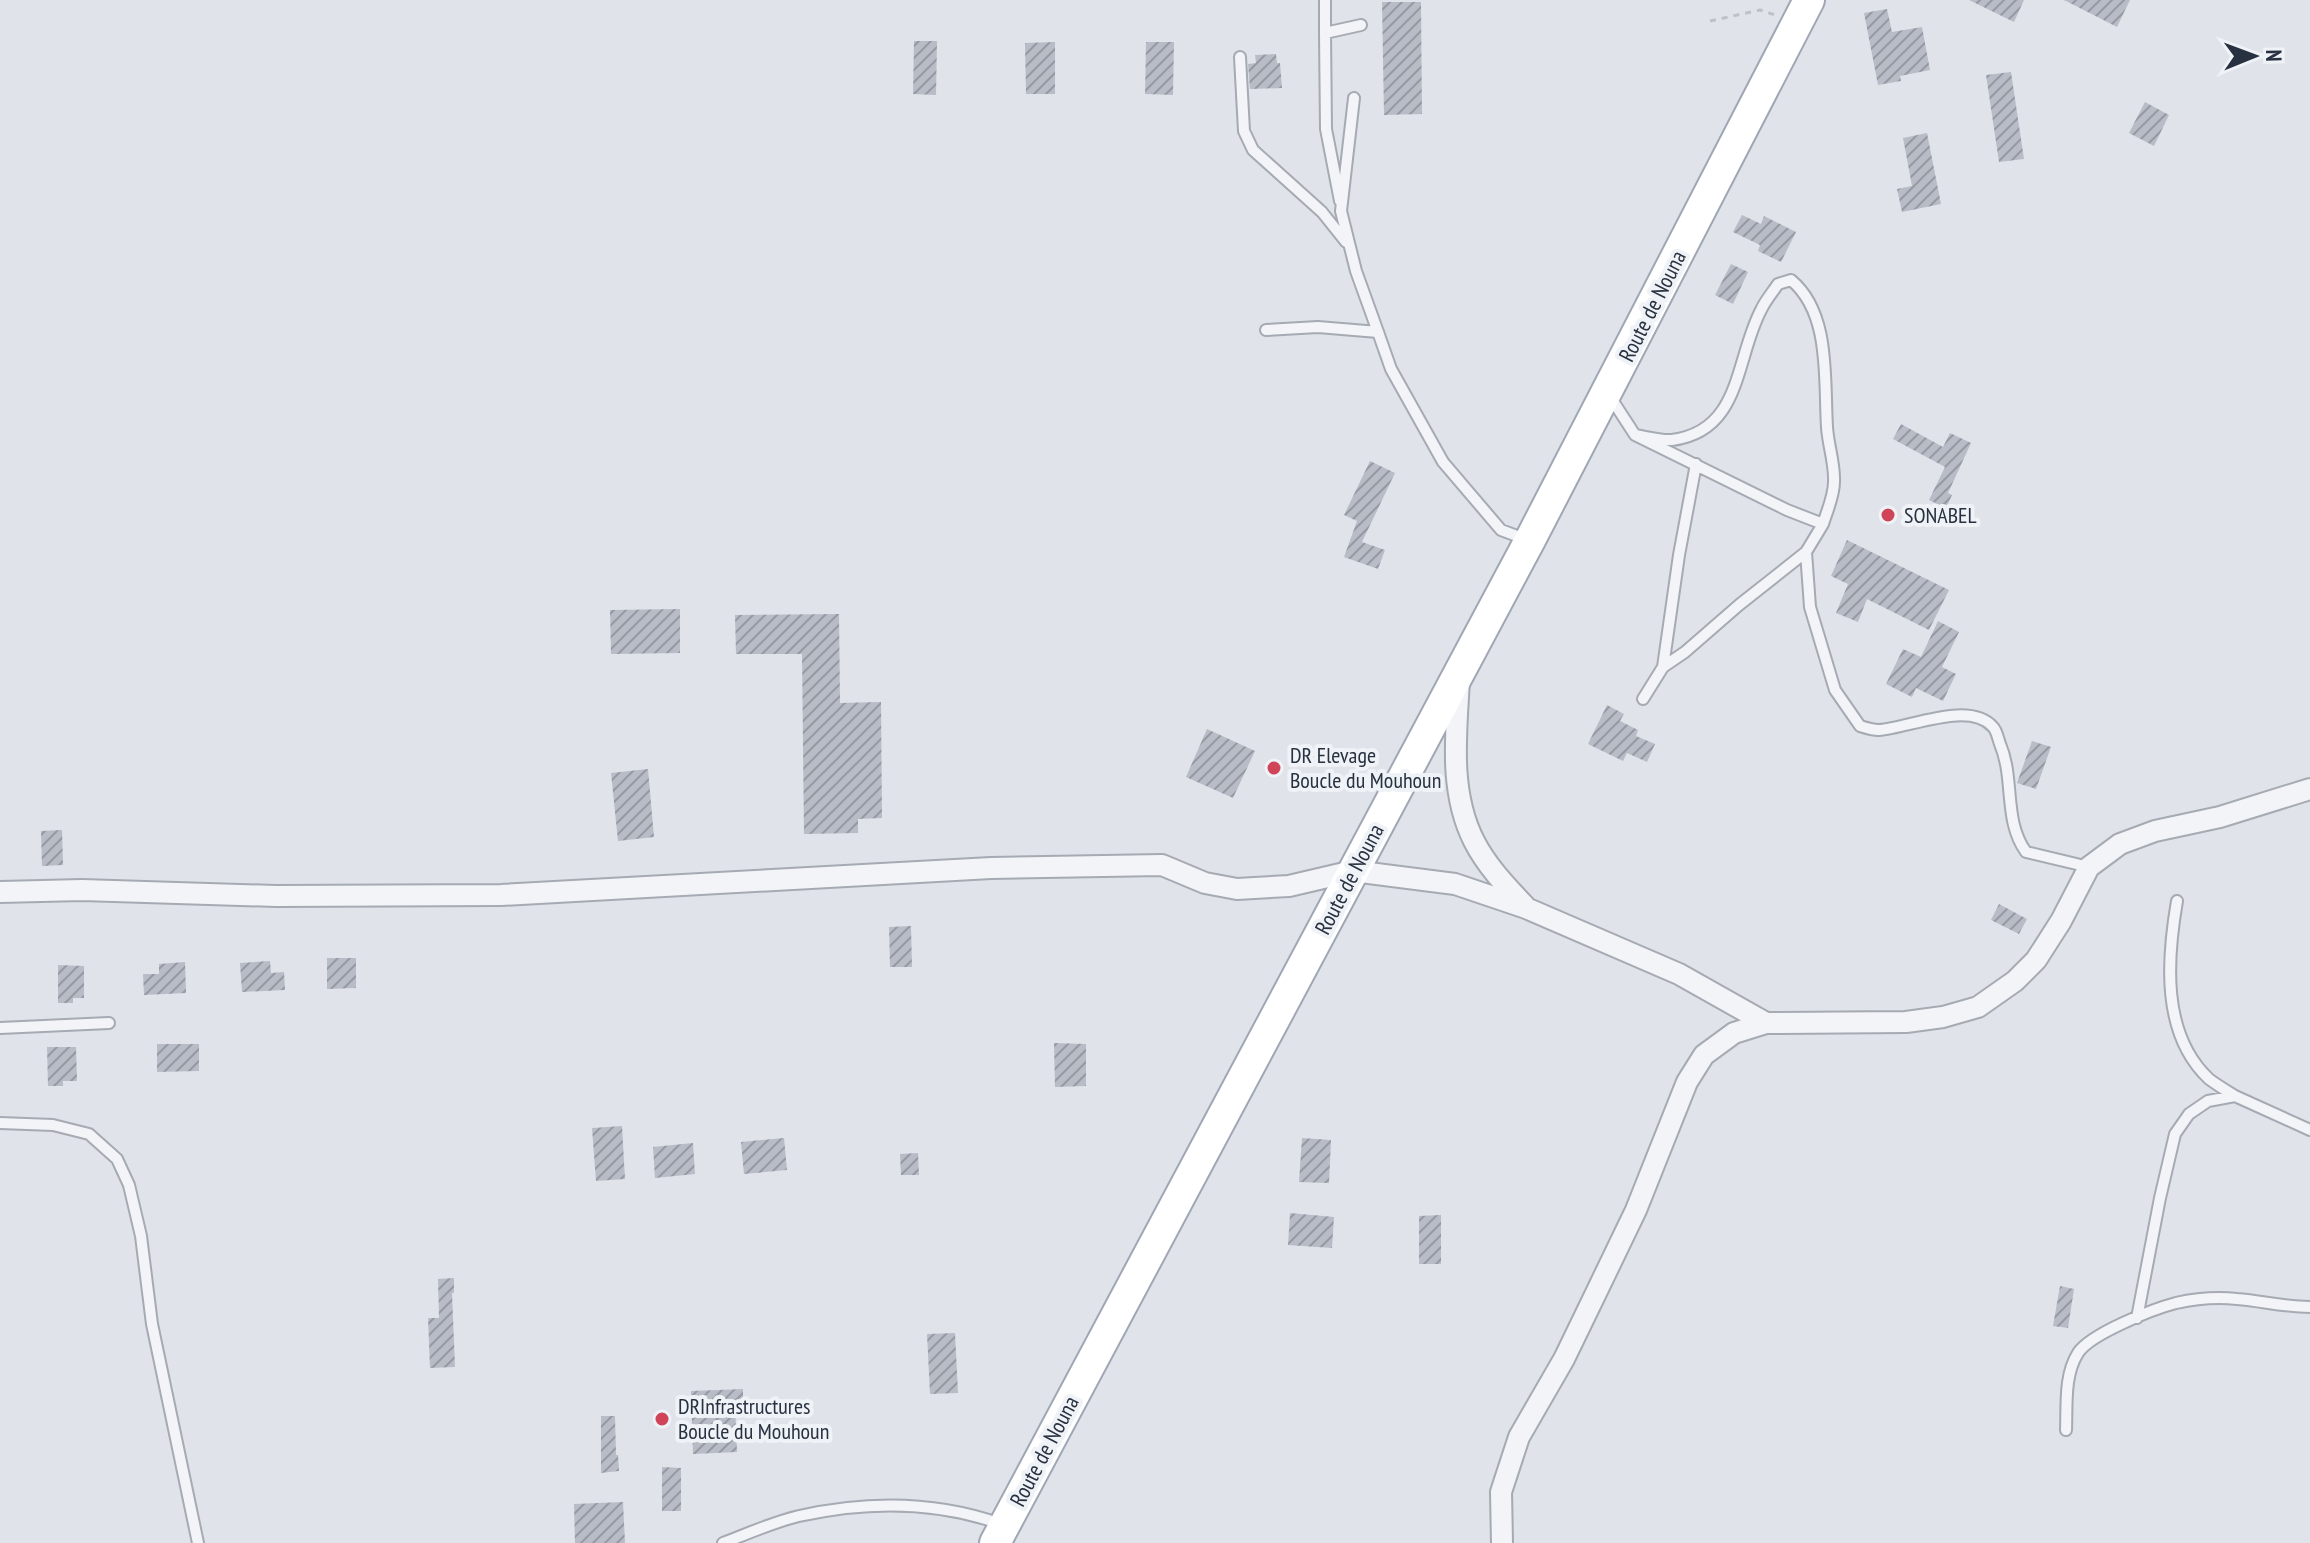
<svg xmlns="http://www.w3.org/2000/svg" width="2310" height="1543" font-family="'PT Sans Narrow',sans-serif">
<defs>
<pattern id="building-hatch" width="6" height="6" patternUnits="userSpaceOnUse" patternTransform="scale(2)"><rect width="6" height="6" fill="#b7bcc6"/><path d="M-1 1l2-2M0 6l6-6M5 7l2-2" fill="none" stroke="#9599a2"/></pattern>
</defs>
<rect width="100%" height="100%" fill="#e0e3e9"/>
<!-- building -->
<path fill="url(#building-hatch)" d="M1969 0H2024L2014 22Z
M2064 0H2130L2117 27Z
M1382 2H1421L1422 114 1384 115Z
M1887 9 1892 32 1922 27 1930 70 1900 76 1901 81 1878 85 1864 13Z
M914 41H937L936 95 913 94Z
M1055 42V94H1026L1025 43Z
M1146 42H1174L1173 95 1145 94Z
M1276 54 1277 63H1280L1282 88 1250 89 1248 64 1256 63 1255 55Z
M2011 72 2024 159 1999 162 1986 75Z
M2145 102 2169 115 2154 146 2129 133Z
M1927 133 1941 204 1902 212 1897 189 1912 186 1903 138Z
M1742 215 1761 224 1764 216 1796 232 1781 262 1758 251 1760 245 1733 232Z
M1731 264 1748 272 1733 304 1715 295Z
M1901 424 1943 447 1950 433 1971 443 1948 493 1952 495 1946 508 1929 500 1945 467 1893 439Z
M1370 461 1395 473 1362 542 1385 550 1378 569 1344 557 1357 521 1344 515Z
M1847 540 1949 590 1929 630 1867 599 1858 622 1836 613 1848 584 1831 576Z
M680 609V653L611 654 610 610Z
M839 614 840 703 881 702 882 818 858 819V833L804 834 802 654H736L735 615Z
M1938 621 1959 632 1942 667 1956 674 1943 701 1916 688 1912 697 1886 684 1903 649 1921 657Z
M1607 705 1624 714 1620 721 1638 730 1636 736 1655 744 1647 762 1627 753 1623 761 1588 744Z
M1207 729 1255 751 1233 798 1186 777Z
M2032 741 2051 747 2036 789 2017 783Z
M648 769 654 837 618 841 611 773Z
M62 830 63 865 42 866 41 831Z
M1999 904 2027 919 2019 934 1991 920Z
M911 926 912 967H890L889 927Z
M327 958H356V988L327 989Z
M270 961 271 973 284 972 285 990 242 992 240 963Z
M185 962 186 993 144 995 143 974H159V964Z
M58 965 84 966V998H73V1003H58Z
M1054 1043 1086 1044V1086L1055 1087Z
M157 1044H199V1071L157 1072Z
M47 1047H76L77 1081H63V1086H48Z
M622 1126 625 1179 596 1181 592 1128Z
M784 1138 787 1170 744 1174 741 1142Z
M1302 1138 1331 1140 1329 1183 1299 1182Z
M693 1143 695 1174 655 1178 653 1147Z
M918 1153 919 1175H901L900 1154Z
M1290 1213 1334 1217 1332 1248 1288 1245Z
M1441 1215V1264H1419V1216Z
M454 1278V1293H452L455 1367 430 1368 428 1318H439L438 1279Z
M2060 1286 2074 1289 2068 1328 2053 1326Z
M955 1333 958 1393 930 1394 927 1334Z
M743 1389V1405H735L737 1452 693 1454 691 1391Z
M601 1416H615L616 1455H618L619 1471 601 1473Z
M662 1467 681 1468V1511H662Z
M623 1502 625 1543H575L574 1504Z"/>
<g fill="none" stroke-linecap="round" stroke-linejoin="round">
<defs>
<path id="lane" d="M1325 33V0
M1240 57 1244 131 1253 150 1322 212 1346 242
M1354 98 1341 211 1356 271 1378 332
M1340 201 1326 129 1325 33 1361 25
M1266 330 1318 327 1378 332 1391 369 1443 462 1501 530 1525 539
M1609 395 1635 435 1787 510 1823 524C1827 511 1834 496 1834 482 1835 464 1828 445 1827 427 1824 380 1831 313 1791 280L1778 284C1772 293 1765 301 1761 310 1735 359 1742 431 1672 440 1661 441 1647 437 1635 435
M1823 524 1806 552 1810 607 1835 690 1860 726C1866 728 1873 730 1879 730 1909 728 1969 700 1993 727 1997 731 1998 739 2000 744 2015 779 2003 820 2026 852L2089 867
M1663 667 1685 652 1739 605 1806 552
M1643 699 1663 667 1679 555 1696 464
M2177 901C2167 959 2161 1034 2209 1079 2217 1085 2227 1091 2235 1096
M0 1028 109 1023
M0 1123 53 1125 89 1134 117 1159 129 1185 141 1236 152 1324 198 1543
M2137 1318 2160 1198 2175 1134 2189 1114 2208 1101 2235 1096 2310 1130
M2066 1430C2067 1405 2064 1375 2078 1353 2090 1334 2153 1309 2176 1303 2194 1299 2218 1297 2237 1299 2262 1301 2285 1307 2310 1307
M723 1543C747 1534 773 1522 799 1516 866 1501 936 1501 1001 1524"/>
<path id="street" d="M1459 681C1456 734 1449 792 1474 841 1486 865 1506 886 1524 905
M0 892 82 890 276 896 501 895 991 868 1162 865 1205 883 1237 889 1289 886 1353 871 1455 884 1526 908 1679 974 1766 1023
M1502 1543 1501 1492 1519 1437 1564 1359 1596 1293 1636 1210 1687 1082 1704 1055 1734 1033 1766 1023 1906 1022 1943 1017 1978 1007 2015 981 2036 960 2061 921 2089 867 2120 844 2155 831 2220 817 2310 789"/>
<path id="primary" d="M995 1543 1530 540 1809 0"/>
</defs>
<!-- lane casing -->
<use href="#lane" stroke="#a5aab3" stroke-width="14"/>
<!-- street casing -->
<use href="#street" stroke="#a5aab3" stroke-width="24"/>
<!-- primary casing -->
<use href="#primary" stroke="#9fa7b5" stroke-width="34"/>
<!-- path -->
<path stroke="#bec1c7" stroke-width="3" stroke-dasharray="6 6" stroke-linecap="butt" d="M1710 21 1760 10 1775 15"/>
<!-- lane -->
<use href="#lane" stroke="#f3f4f7" stroke-width="10"/>
<!-- street -->
<use href="#street" stroke="#f3f4f7" stroke-width="20"/>
<!-- primary -->
<use href="#primary" stroke="#fff" stroke-width="30"/>
</g>
<!-- markers -->
<g fill="#cf4457" stroke="#eff2f6" stroke-width="3">
<circle cx="1888" cy="515" r="8"/>
<circle cx="1274" cy="768" r="8"/>
<circle cx="662" cy="1419" r="8"/>
</g>
<g text-anchor="middle" stroke-width="8" stroke-linejoin="round" paint-order="stroke">
<!-- street labels -->
<g font-size="22" fill="#283140" stroke="#eff2f6">
<text transform="translate(1652 306) rotate(-63)" y="8">Route de Nouna</text>
<text transform="translate(1349 879) rotate(-62)" y="8">Route de Nouna</text>
<text transform="translate(1044 1451) rotate(-62)" y="8">Route de Nouna</text>
</g>
<!-- poi labels -->
<g font-size="22" fill="#283140" stroke="#eff2f6" text-anchor="start">
<text x="1904" y="523">SONABEL</text>
<text x="1290" y="763">DR Elevage<tspan x="1290" dy="25">Boucle du Mouhoun</tspan></text>
<text x="678" y="1414">DRInfrastructures<tspan x="678" dy="25">Boucle du Mouhoun</tspan></text>
</g>
</g>
<!-- north arrow -->
<g transform="translate(2254 56) rotate(89)" stroke="#eff2f6" stroke-width="6" paint-order="stroke">
<path d="M0-6L14 30L0 20L-14 30Z" fill="#283140"/>
<text y="-12" font-size="22" font-weight="bold" text-anchor="middle" fill="#283140">N</text>
</g>
</svg>
